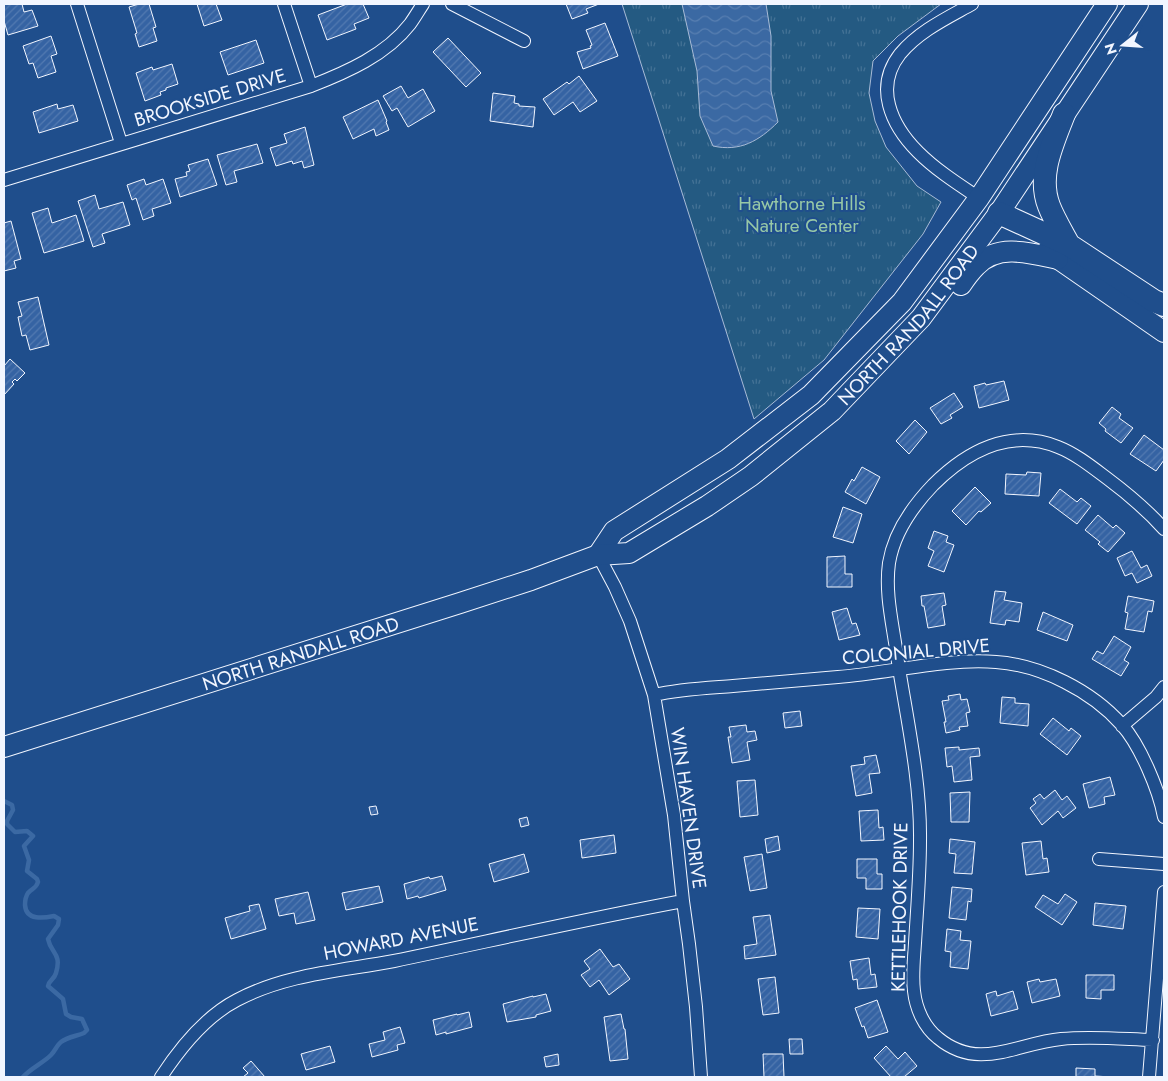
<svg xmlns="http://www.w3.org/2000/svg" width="1168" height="1081" font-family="Jost,sans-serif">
<defs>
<pattern id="park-tufts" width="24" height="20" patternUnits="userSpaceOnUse" patternTransform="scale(1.25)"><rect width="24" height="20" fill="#245a82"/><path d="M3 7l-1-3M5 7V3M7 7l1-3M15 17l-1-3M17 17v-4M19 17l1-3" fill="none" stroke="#447295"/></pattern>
<pattern id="water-waves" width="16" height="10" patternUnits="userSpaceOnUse" patternTransform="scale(1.25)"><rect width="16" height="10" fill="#3b69a3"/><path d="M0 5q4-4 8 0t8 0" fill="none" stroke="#587fb1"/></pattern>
<pattern id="building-hatch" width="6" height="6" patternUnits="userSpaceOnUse" patternTransform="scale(1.25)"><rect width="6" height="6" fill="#3563a3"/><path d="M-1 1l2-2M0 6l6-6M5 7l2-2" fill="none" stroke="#537ab1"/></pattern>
</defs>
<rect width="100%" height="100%" fill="#1f4e8c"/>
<!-- park -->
<path fill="url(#park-tufts)" stroke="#a8bbd7" d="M622 4H941L898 36 873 61 869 93 875 121 886 147 917 186 941 202 923 234 824 360 754 419Z"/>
<!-- water -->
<path fill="url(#water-waves)" stroke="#a8bbd7" d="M682 4H766L771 36V91L778 122C759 141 740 152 713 146L700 116 697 71Z"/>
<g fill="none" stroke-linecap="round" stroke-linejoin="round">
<!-- stream -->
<path stroke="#3b69a3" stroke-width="4.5" d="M4 801 12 805 13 810 7 821V824L15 832 27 831 33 836 24 846 29 860 27 871 37 879 38 882C36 889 32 888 28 893 26 896 25 902 25 905 26 921 44 918 54 916L59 919 58 925 48 939C51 954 62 953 56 973 54 980 49 980 48 986L63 999 66 1014 71 1017 82 1019 87 1030 84 1033C77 1036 67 1037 61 1042 57 1045 55 1051 51 1055 43 1063 31 1068 23 1077"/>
</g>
<!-- building -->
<path fill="url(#building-hatch)" stroke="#f2f6ff" d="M4 4H22L24 12 32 10 38 26 8 35 4 21Z
M139 4H149L156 27 153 28 157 41 139 47 135 34 137 33 129 7Z
M197 4H216L222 20 204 26Z
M347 4H363L369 18 354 24 356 29 327 40 318 15Z
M566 4H599L586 9 588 13 572 19Z
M605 23 618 56 583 69 577 52 591 48 590 46 592 45 586 30Z
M51 36 57 54 51 56 56 72 38 78 33 63 29 64 23 46Z
M448 38 481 73 466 87 433 52Z
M256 40 264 63 228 75 220 52Z
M172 64 178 84 166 88V90L160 92 161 95 145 101 136 73 152 67 153 70Z
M579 76 597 101 580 112 573 102 554 115 543 99 567 82 569 84Z
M401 86 408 98 423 89 435 111 408 127 397 108 392 111 383 96Z
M493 93 515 96 514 103 519 104V106L535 107 533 127 490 121Z
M378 100 387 121 386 122 389 130 376 136 374 129 353 139 343 117Z
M57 104 58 109 73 105 78 121 39 133 33 112Z
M305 127 314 165 304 168 302 161 293 164 292 161 276 166 270 148 287 143 284 134Z
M257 144 263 163 234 171 237 182 226 185 217 155Z
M208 159 217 185 180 197 175 179 187 176 186 172 190 171 188 165Z
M144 179 146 185 163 179 171 203 152 209 154 216 143 220 136 198 132 200 127 185Z
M95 195 99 209 123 202 130 225 102 234 105 243 93 247 78 201Z
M48 208 52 223 76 215 84 241 44 253 32 213Z
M11 221 21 259 14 261 16 268 4 271V223Z
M38 297 49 345 30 350 26 335 22 336 18 317 22 316 18 302Z
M10 359 25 373 17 381 15 379 12 382 14 384 4 395V366Z
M1004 381 1009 400 979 408 974 386 985 383 986 385Z
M954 393 963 407 950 415 952 418 941 424 930 408Z
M1112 407 1121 414 1119 418 1133 428 1121 443 1105 431 1106 429 1099 423Z
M915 420 927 432 909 454 896 441Z
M1144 435 1164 450V460L1156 471 1130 454Z
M862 467 880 477 866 504 845 492 852 479 854 481Z
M1027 472 1041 473 1039 496 1005 494 1006 474 1026 475Z
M975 487 991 503 981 512 979 511 966 525 952 511Z
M1060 489 1077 502 1081 498 1091 506 1077 524 1049 503Z
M843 507 862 514 853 543 833 537Z
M1098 515 1113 528 1116 525 1125 533 1108 552 1098 544 1100 542 1085 530Z
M934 531 948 536 946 542 954 545 944 572 928 566 934 551 928 548Z
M1132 551 1141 568 1147 565 1152 576 1137 583 1132 573 1125 576 1117 558Z
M845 556V574H852V587H827V557Z
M995 591 1006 592 1004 600 1022 603 1019 622 1006 620 1005 625 990 623Z
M944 593 946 605 942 606 945 625 928 628 924 606H922L921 596Z
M1128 596 1154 601 1152 612 1148 611 1144 632 1125 629 1128 613 1125 612Z
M847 608 852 624 856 623 860 635 839 640 832 612Z
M1043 612 1073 625 1067 641 1037 630Z
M1114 636 1131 647 1124 660 1129 663 1121 676 1092 659 1097 651 1103 654Z
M960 694 961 700 967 699 970 712 966 713 968 726 959 727 960 730 946 733 944 722H946L942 701 949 700 948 696Z
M1002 697 1015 698V703L1029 704 1028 726 1000 723Z
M800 711 802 726 785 728 783 713Z
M1053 718 1069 731 1071 728 1081 736 1067 755 1040 734Z
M746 725 747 732 755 731 757 740 747 742 750 760 732 763 728 737H731L729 727Z
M959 747V750L979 748 980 756 970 757 972 780 954 782 952 766 947 767 945 748Z
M876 755 880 773 869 774 872 793 856 796 851 766 865 764 864 757Z
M1110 777 1115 795 1104 797 1105 804 1089 808 1083 784Z
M755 780 758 815 740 817 737 781Z
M1055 790 1062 800 1067 796 1076 808 1063 818 1058 811 1042 825 1030 808 1036 803 1033 799 1040 794 1044 799Z
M970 792 969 822H951L950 793Z
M376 806 378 814 371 815 369 807Z
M878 810 879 828 883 827 884 840 861 841 859 811Z
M527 817 529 825 521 827 519 819Z
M614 835 616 853 582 858 580 840Z
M778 836 780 850 767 853 765 839Z
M950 839 975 842 972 874 954 873 956 854 949 853Z
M1041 841 1043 859 1047 858 1049 872 1026 875 1022 843Z
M524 854 529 872 494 882 489 864Z
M762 854 767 888 750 891 744 857Z
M857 859H877V874H882V889H866V878H857Z
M442 876 446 890 419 898 418 896 407 899 404 884 429 877 430 879Z
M379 886 383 902 346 910 342 893Z
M952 887 972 889 971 902 968 901 966 920 949 918Z
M308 892 315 920 296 924 294 913 279 916 275 899Z
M1065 894 1077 902 1062 925 1035 907 1043 895 1058 904Z
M1095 903 1126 906 1123 929 1093 925Z
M259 904 266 929 231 939 225 918 250 911 249 906Z
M858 908 880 909 878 939 856 937Z
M770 915 776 955 745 959 744 946 757 944 753 917Z
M947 929 961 931 960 940 971 941 968 969 950 967 951 952 945 951Z
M600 949 613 967 619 964 630 979 609 995 599 980 590 987 581 975 590 969 584 961Z
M869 958 871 975 875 974 877 987 858 989 857 979 853 980 850 961Z
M1086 975H1114V990H1101V999L1086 998Z
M775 977 779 1013 763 1015 758 979Z
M1039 979 1040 982 1056 979 1060 996 1032 1003 1027 982Z
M996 991 997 996 1013 991 1018 1009 991 1016 986 994Z
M546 994 551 1011 536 1015V1017L507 1022 503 1004 533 996V997Z
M877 1000 888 1032 868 1038 864 1026 862 1027 855 1008Z
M469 1012 472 1027 446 1034V1032L436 1035 433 1020 457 1014V1015Z
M621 1014 624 1029H625L628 1059 610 1061 604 1017Z
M400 1027 405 1043 397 1045 398 1050 372 1057 369 1044 385 1040 383 1032Z
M789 1039H802L803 1054H790Z
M330 1046 335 1062 306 1070 301 1054Z
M886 1046 898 1059 905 1052 917 1066 904 1077H891L874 1058Z
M558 1054 559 1065 546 1067 544 1057Z
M763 1054H783L784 1077H764Z
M251 1061 265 1077H243L248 1073 243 1068Z
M1076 1068 1095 1069V1076L1111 1077H1076Z"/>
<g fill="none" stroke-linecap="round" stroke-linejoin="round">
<defs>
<path id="minor" d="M77 4 121 143
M284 4 311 86
M452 4 524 41
M972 4C947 18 919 31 900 54 874 87 891 125 918 152 936 170 958 184 979 198
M4 180 311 86C347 72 386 55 410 24 415 17 419 10 423 4
M598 555 615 587 630 621 654 695 674 815 683 901 689 944 696 1007 701 1077
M654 695C680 689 707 688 733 686 768 683 803 680 838 677 889 673 946 658 996 662 1041 665 1092 691 1122 725 1140 745 1159 790 1164 817
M1122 726 1156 697 1164 687
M1099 859 1164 864
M1153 1040C1122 1039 1091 1036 1061 1039 1017 1043 979 1072 938 1038 924 1027 916 1009 914 991 912 976 914 959 915 943 917 909 920 875 920 841 921 778 905 711 896 649 892 621 885 592 889 563 894 532 912 507 933 485 967 451 1010 428 1058 447 1076 454 1092 467 1108 479 1128 494 1147 510 1164 529
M161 1077C180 1048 206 1016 237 1000 286 974 341 971 394 961 490 941 586 919 683 901
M1149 1077 1164 892"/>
<g id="primary">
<path d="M1047 251 1164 332"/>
<path d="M961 285C965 279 970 272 976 266 998 243 1030 253 1058 259"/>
<path d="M598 555 614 531 728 459 811 395 902 302 979 198 1107 4"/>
<path id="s1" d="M4 747 460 603 531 580 598 555 629 553 707 506 751 476 832 411 921 318 999 213 1138 4"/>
</g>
<path id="motorway" d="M1064 114C1053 143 1037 175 1049 206 1054 219 1062 232 1069 245
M999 213 1069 245 1154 301 1164 305"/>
</defs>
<!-- minor casing -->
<use href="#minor" stroke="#f2f6ff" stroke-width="14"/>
<!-- primary casing -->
<use href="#primary" stroke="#f2f6ff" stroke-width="22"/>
<!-- motorway casing -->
<use href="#motorway" stroke="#f2f6ff" stroke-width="24"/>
<!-- minor -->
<use href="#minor" stroke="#1f4e8c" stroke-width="12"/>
<!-- primary -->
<use href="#primary" stroke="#1f4e8c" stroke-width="20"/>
<!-- motorway -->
<use href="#motorway" stroke="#1f4e8c" stroke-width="22"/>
</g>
<g text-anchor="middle" stroke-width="4" stroke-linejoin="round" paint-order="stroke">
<!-- street labels -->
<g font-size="19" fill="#f2f6ff" stroke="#1f4e8c">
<text transform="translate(210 97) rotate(-17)" y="7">BROOKSIDE DRIVE</text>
<text dy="7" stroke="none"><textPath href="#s1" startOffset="1019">NORTH RANDALL ROAD</textPath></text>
<text transform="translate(916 651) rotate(-5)" y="7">COLONIAL DRIVE</text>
<text dy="7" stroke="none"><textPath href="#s1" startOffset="311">NORTH RANDALL ROAD</textPath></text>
<text transform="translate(689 808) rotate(82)" y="7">WIN HAVEN DRIVE</text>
<text transform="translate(899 907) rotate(-89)" y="7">KETTLEHOOK DRIVE</text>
<text transform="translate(401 938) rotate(-11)" y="7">HOWARD AVENUE</text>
</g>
<!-- park labels -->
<g font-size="19" fill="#97c8a6" stroke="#1f4e8c">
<text x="802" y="210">Hawthorne Hills<tspan x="802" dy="22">Nature Center</tspan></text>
</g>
</g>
<!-- border -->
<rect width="1168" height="1081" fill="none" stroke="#f2f6ff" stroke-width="10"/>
<!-- north arrow -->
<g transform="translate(1123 45) rotate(253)" stroke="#1f4e8c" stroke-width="4" paint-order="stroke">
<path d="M0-4L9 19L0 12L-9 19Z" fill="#f2f6ff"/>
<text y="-8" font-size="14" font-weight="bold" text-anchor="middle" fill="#f2f6ff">N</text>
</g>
</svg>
